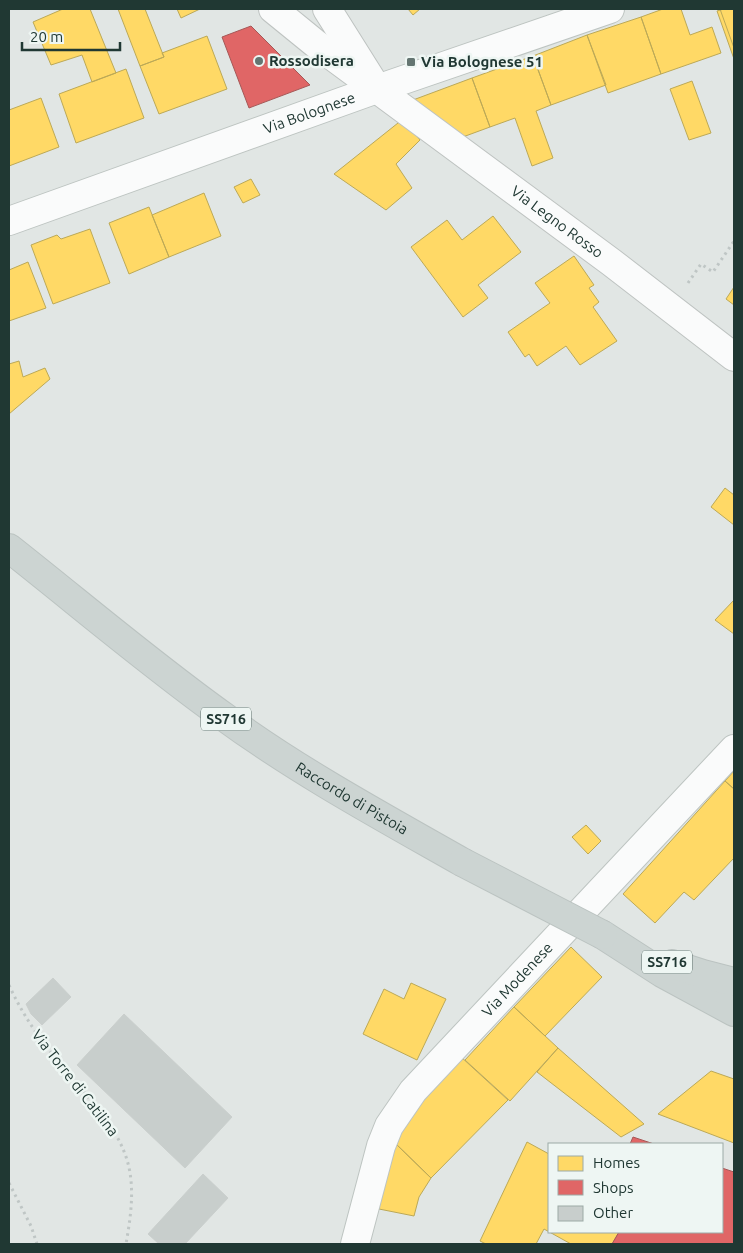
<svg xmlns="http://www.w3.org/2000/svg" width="743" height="1253" font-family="Ubuntu,sans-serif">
<rect width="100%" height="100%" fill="#e1e6e4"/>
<!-- homes -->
<path fill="#ffd966" stroke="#bca957" d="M63 9H90L116 73 92 82 82 55 51 65 33 22Z
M118 9H145L164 57 140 66Z
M177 9H200L181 18Z
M408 9H420L413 15Z
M663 9H681L690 35 712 27 721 53 661 74 641 17Z
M720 9H734V48Z
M724 9H734V59L717 11Z
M641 17 661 74 608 93 587 35Z
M587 35 606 85 551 105 533 56Z
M207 36 227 89 159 114 140 66 164 57 162 53Z
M533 56 551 105 536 111 553 158 532 166 515 118 490 127 472 78Z
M126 69 144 118 76 143 59 94Z
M472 78 490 127 460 138 413 100Z
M692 81 711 133 689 140 670 89Z
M41 98 59 147 9 166V110Z
M403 119 420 140 396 164 412 188 386 210 334 174Z
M251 179 260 195 243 203 234 187Z
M204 193 221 236 169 257 152 215Z
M149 207 169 257 129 274 109 223Z
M493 216 521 252 478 285 488 298 463 317 411 247 447 220 462 240Z
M90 229 110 283 53 304 31 245 57 235 61 239Z
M574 256 594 285 589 288 599 302 593 307 617 341 580 365 566 346 537 366 529 354 525 357 508 332 550 303 535 283Z
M28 262 46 308 9 321V270Z
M734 287V305L726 299Z
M19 361 23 377 45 368 50 379 9 414V364Z
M725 488 734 495V525L711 507Z
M734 600V634L715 620Z
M734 771V789L725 781Z
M725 781 734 789V858L694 900 684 892 655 923 623 894Z
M586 825 601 841 588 854 572 837Z
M571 947 602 977 545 1036 514 1007Z
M411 983 446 999 417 1060 363 1034 384 989 404 999Z
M514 1007 558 1048 510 1101 465 1060Z
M558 1048 644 1124 621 1137 537 1072Z
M460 1056 508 1100 431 1178 394 1142 410 1109Z
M711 1071 734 1079V1143L658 1114Z
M527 1142 549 1154V1232H619L612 1244H571L544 1229 536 1244H486L480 1241Z
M396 1144 431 1178 419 1197 414 1216 379 1209 383 1174Z"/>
<!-- shops -->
<path fill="#e06666" stroke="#a65857" d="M251 26 310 85 249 108 222 37Z
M633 1137 654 1144H630Z
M722 1168 734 1172V1244H612L619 1232H722Z"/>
<!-- building -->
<path fill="#c8cecc" stroke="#cacfcd" d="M53 978 71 997 42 1025 31 1014 26 1004Z
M124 1014 232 1117 185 1168 77 1065Z
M203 1174 228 1198 185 1244H159L148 1234Z"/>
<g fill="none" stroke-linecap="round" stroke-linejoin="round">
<defs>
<g id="street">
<path id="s1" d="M273 9 316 44 611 262 734 357"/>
<path d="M327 9 371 79"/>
</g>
<g id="secondary">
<path id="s2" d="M9 221 377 89 610 9"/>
<path id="s3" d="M355 1244 381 1146 389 1126 413 1091 734 749"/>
</g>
<g id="primary">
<path id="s4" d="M9 548C80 604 149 663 223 716 298 771 381 816 462 862"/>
<path d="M603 935 662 973 734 1012"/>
<path d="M672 964 703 974 734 982"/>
</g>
</defs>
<!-- street casing -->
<use href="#street" stroke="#bec3c1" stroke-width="30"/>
<!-- secondary casing -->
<use href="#secondary" stroke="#bdc4c1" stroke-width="30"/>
<!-- primary casing -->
<use href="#primary" stroke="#bbc3c1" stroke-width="30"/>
<!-- path -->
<path stroke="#bfc6c5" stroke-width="3" stroke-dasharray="2.5 4" stroke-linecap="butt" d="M688 283 701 264 713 272 734 241
M9 985C26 1023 51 1054 78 1085 96 1107 115 1127 125 1154 136 1183 131 1215 126 1244
M9 1183 31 1226 37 1244"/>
<!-- street -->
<use href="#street" stroke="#fafbfb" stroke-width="28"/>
<!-- secondary -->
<use href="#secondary" stroke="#fafbfb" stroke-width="28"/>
<!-- primary -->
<use href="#primary" stroke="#ccd4d2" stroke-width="28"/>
<defs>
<path id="primary-bridge" d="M462 862 603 935"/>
</defs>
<!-- primary-bridge casing -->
<use href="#primary-bridge" stroke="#bbc3c1" stroke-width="30" stroke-linecap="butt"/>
<!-- primary-bridge -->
<use href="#primary-bridge" stroke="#ccd4d2" stroke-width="28"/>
</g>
<!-- markers -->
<g fill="#647571" stroke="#eef6f3" stroke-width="2">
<circle cx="259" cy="61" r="5"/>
<rect x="406" y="57" width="10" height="10" rx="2.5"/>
</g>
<g text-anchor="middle" stroke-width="5" stroke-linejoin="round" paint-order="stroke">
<!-- shield labels -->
<g fill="#eef6f3" stroke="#5e716d" stroke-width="1">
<rect x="201" y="707.5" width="50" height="23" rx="4"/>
<rect x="642" y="950.5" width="50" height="23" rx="4"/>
</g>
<g font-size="14" font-weight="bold" fill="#203833">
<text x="226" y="724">SS716</text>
<text x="667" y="967">SS716</text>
</g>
<!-- poi labels -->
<g font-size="15" font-weight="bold" fill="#203833" stroke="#eef6f3" text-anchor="start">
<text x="269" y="66">Rossodisera</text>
<text x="421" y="67">Via Bolognese 51</text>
</g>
<!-- street labels -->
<g font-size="15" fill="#203833" stroke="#eef6f3">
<text dy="5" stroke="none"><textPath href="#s2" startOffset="319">Via Bolognese</textPath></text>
<text dy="5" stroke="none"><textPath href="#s1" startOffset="355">Via Legno Rosso</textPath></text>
<text dy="5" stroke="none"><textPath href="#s4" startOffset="425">Raccordo di Pistoia</textPath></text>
<text dy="5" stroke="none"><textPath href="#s3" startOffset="318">Via Modenese</textPath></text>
<text transform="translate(75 1083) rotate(52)" y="5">Via Torre di Catilina</text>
</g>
</g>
<!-- border -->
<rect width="743" height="1253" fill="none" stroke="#203833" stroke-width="20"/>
<!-- legend -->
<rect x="548" y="1143" width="175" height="90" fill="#eef6f3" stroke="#9caaa6"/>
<rect x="558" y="1156" width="25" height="15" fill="#ffd966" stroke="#9caaa6"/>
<text x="593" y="1168" font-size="15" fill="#203833">Homes</text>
<rect x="558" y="1180" width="25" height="15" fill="#e06666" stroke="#9caaa6"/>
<text x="593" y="1193" font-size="15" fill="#203833">Shops</text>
<rect x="558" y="1206" width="25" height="15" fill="#c8cecc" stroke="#9caaa6"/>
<text x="593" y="1218" font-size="15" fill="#203833">Other</text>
<!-- scale -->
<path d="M22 42v8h98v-8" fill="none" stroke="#203833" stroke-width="2.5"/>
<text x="30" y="42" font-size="15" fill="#203833" stroke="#eef6f3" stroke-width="4" paint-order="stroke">20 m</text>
</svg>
